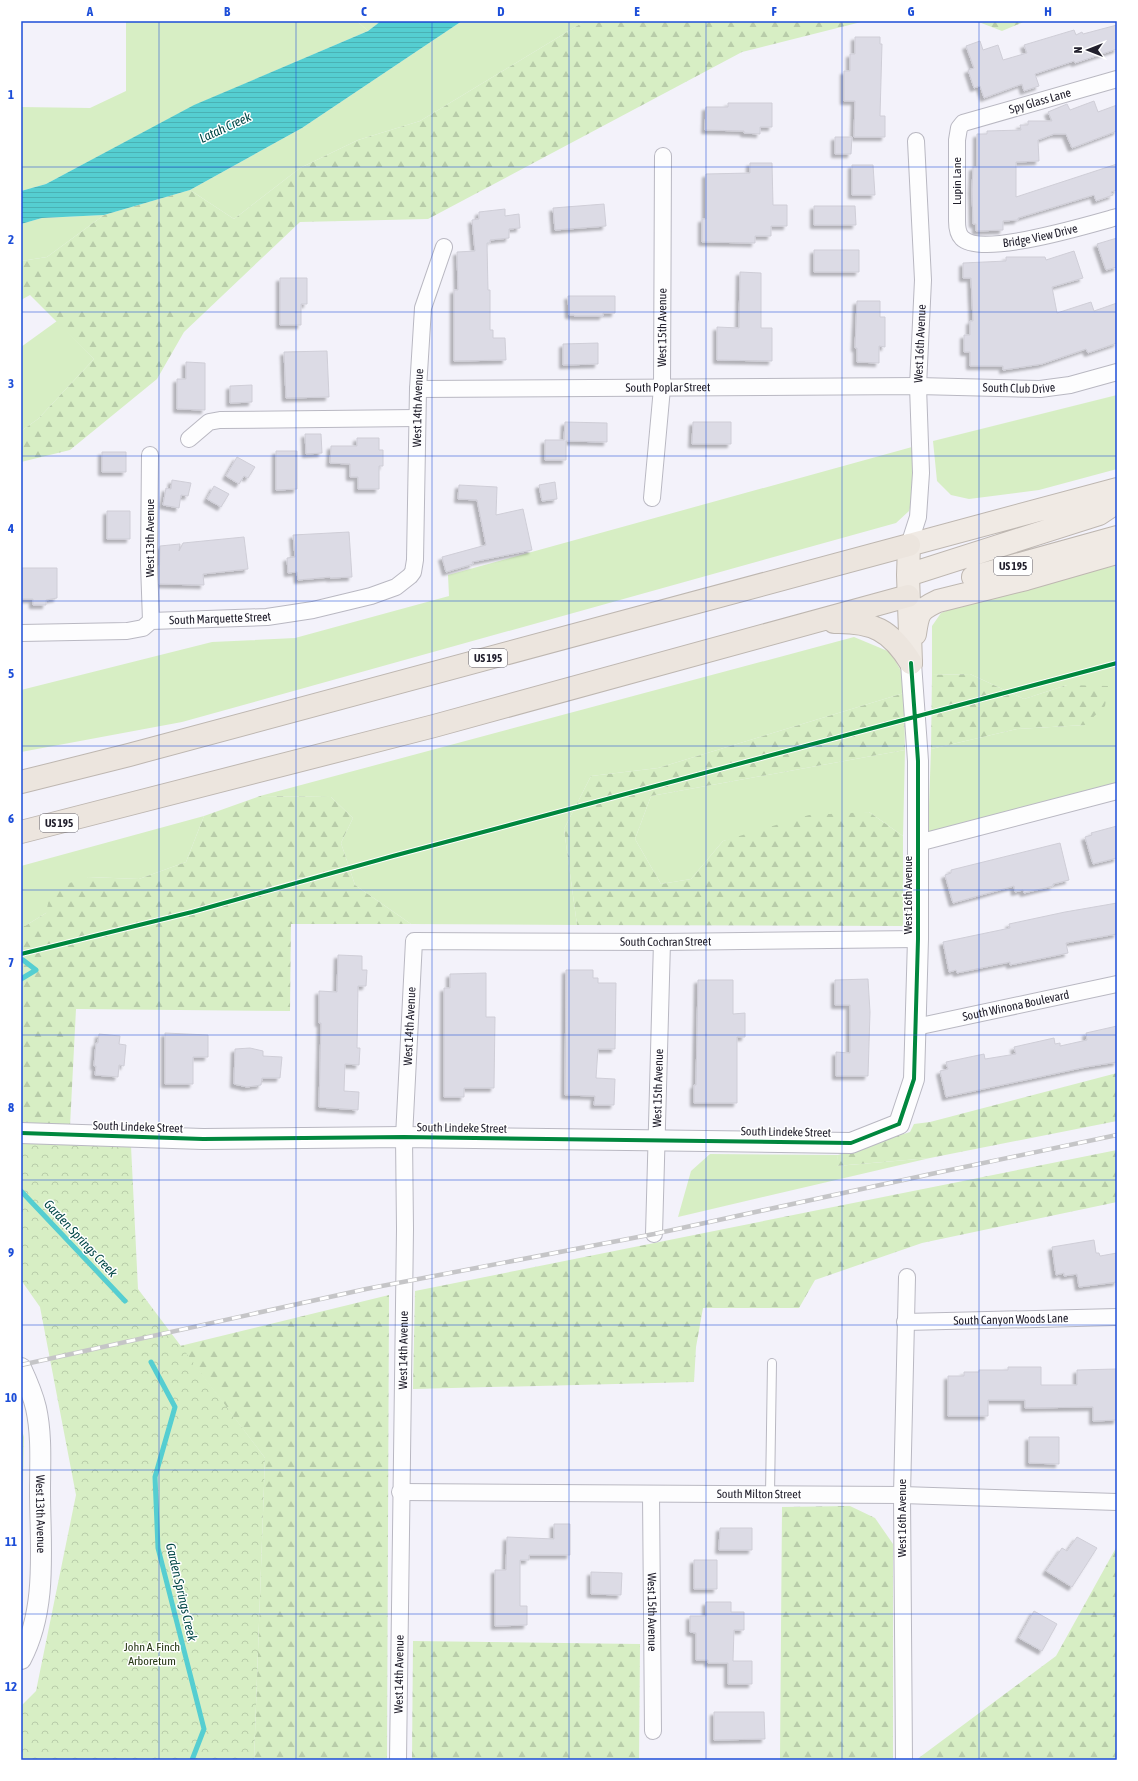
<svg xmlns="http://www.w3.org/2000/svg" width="1138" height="1781" font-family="'Asap Condensed',sans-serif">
<defs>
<pattern id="forest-firs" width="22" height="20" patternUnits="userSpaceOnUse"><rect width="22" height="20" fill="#d7eec4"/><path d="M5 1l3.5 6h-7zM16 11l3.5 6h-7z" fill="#b8cca9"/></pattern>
<pattern id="park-crowns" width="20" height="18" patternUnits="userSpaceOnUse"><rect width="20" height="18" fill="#d7eec4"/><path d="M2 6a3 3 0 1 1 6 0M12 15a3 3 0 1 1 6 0" fill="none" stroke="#b8cca9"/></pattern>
<pattern id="water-rules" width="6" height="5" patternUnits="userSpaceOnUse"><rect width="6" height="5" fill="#55ced1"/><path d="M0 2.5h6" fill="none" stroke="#4ab1b4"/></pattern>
<filter id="shadow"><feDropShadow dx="-3.5" dy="3.5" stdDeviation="1" flood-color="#0004"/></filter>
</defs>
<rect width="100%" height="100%" fill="#f3f2fa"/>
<!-- grass -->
<path fill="#d7eec4" d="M126 21H357L368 31 195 105 46 184 21 191V107L90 108 126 91Z
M462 21H585L420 121 358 140 300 168 234 219 190 190 302 128Z
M104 215 47 257 21 261V224L42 218Z
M57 321 94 359 38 419 21 431V347Z
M1117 395V469L1039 490 969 499 951 495 937 481 933 441Z
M912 447 915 492 909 511 896 523 182 722 21 752V690L212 642 295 638 449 596 448 575Z
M1117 565V783L928 834 931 749 1017 729 1085 725 1067 685 1024 699 970 674 932 675V626L941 613 970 602Z
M854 637 890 652 903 674 904 693 658 768 591 776 564 829 577 925 411 924 355 885 341 843 353 818 331 797 260 796Z
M905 750 903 836 869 812 723 841 691 879 661 884 635 839 651 796Z
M204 816 186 862 139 879 88 877 46 913 25 926H21V866Z
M710 1154 838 1155 837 1166 930 1158 678 1217 691 1171Z"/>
<!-- forest -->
<path fill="url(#forest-firs)" d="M357 21H381L368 31Z
M585 21H865L742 52 428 219 300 222 184 332 157 379 70 450 21 462V431L38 419 94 359 30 295 21 300V261L47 257 104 215 190 190 234 219 300 168 358 140 420 121Z
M976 21H1026L1002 31Z
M970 674 1024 699 1067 685 1108 686 1105 706 1085 725 1017 729 931 749 932 675Z
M904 693 905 750 651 796 635 839 661 884 691 879 723 841 809 815 869 812 903 836V926L577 925 564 829 591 776 658 768Z
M260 796 331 797 353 818 341 843 355 885 411 924H291L290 1011 76 1009 70 1126 21 1122V926H25L46 913 51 889 88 877 139 879 186 862 204 816Z
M1117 1073V1121L930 1158 836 1166 838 1155 910 1132 914 1124 930 1122Z
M1117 1150V1202L922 1243 815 1280 799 1308H703L696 1347 694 1382 413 1389 415 1291Z
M389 1295 387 1760H254L265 1458 180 1346Z
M21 1427 24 1437 21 1584Z
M850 1506 875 1518 893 1544V1760H780L782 1507Z
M1117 1546V1760H916L1056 1656Z
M413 1641 640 1644 639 1760H412Z"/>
<!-- park -->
<path fill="url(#park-crowns)" d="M21 1136 131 1146 138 1289 265 1458 254 1760H21V1706L36 1691 76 1495 40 1307 21 1280Z"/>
<!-- water -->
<path fill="url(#water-rules)" d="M381 21H462L302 128 190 190 104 215 42 218 21 224V191L46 184 194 105 368 31Z"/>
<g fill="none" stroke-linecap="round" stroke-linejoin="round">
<!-- stream -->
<path stroke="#55ced1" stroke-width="5" d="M21 979 36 970 23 960
M21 1191 125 1301
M151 1362 175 1407 155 1477 158 1548 204 1729 192 1760"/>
</g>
<!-- building -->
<path fill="#dcdbe5" stroke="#cfced7" filter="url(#shadow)" d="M1117 25V49L1075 63 1074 61 1035 74 1039 86 1024 91 1022 84 984 98 980 86 974 88 968 70 974 68 966 46 980 41 983 50 998 45 1003 60 1027 53 1024 45 1074 30 1076 35 1082 32 1083 34Z
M855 37H880V44H882L880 116H885V137H854L855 101H844V71H850V54H855Z
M1094 101 1098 112 1117 105V131L1072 148 1066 134H1054L1038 140 1039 161 1016 162V197L1117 164V190L1111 192 1113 195 1096 201 1094 195 1018 218V220L1003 221V230L976 231V224H973L972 190 973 167H977V134H987V131L1021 130 1020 125H1028V121H1052L1048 112 1067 104 1070 110Z
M728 103H772V127H760V134L744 133V131L705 130 706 107H728Z
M835 137H852L851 154H835Z
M750 163H772L773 205H787V226H771V236H755V243L702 242V219H706V174L750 173Z
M852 165H873L875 195H852Z
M604 204 606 226 555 230 553 208Z
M814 206H855L856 225H814Z
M505 209V216L519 214 520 228 509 229V238L490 240V243H487L488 290H490V330H493V338H505L506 360 454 361V290H458L457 252 475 251 472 220 479 219V212Z
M1117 238V267L1106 270 1097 244Z
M814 250H859V272H814Z
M1074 251 1083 278 1052 287 1057 313 1091 302 1094 311 1117 303V343L1088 353 1086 349 1042 364 1003 370V366H970V352H964V335H970V321H973L971 278H963V263L1006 261V257H1045L1046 260Z
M740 272 761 273V328H772V361L717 360V327L739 328Z
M280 278H307V304H301V325H280Z
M568 296H615V313H603V316H574V315H569Z
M857 301H880V317H885V347L879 346V363L857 362V348H855Z
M598 343V364L563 365V344Z
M327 351 329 397 286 398 284 352Z
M186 362 205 363V410L177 409V379H186Z
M252 385V402L230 403V386Z
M565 422 607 423V442L566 441V460H545V440H564Z
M693 422H731V444H692Z
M305 434H321L322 453 306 454Z
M357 438H379V450H383V466H379V489H358V477H350V464L330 463 331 446H357Z
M276 451H297V489L276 490Z
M102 452H126V472H102Z
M237 457 255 467 248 478 244 476 239 484 226 476Z
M172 480 191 483 188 496 181 495 179 508 163 505 166 488 171 489Z
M555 482 557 499 542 501 539 485Z
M459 485 497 487 496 515 523 509 532 550 472 562 473 564 446 572 442 557 486 545 477 500 458 499Z
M214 486 229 494 221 507 207 499Z
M107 511H130V539H107Z
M349 532 352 577 330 578V577L298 580 297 572 288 573 287 558 295 557 293 535Z
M244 537 248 569 203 574 204 585 159 584 160 546 180 544 179 551 183 543Z
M22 568H57V598L46 600V605H33V599H22Z
M1117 826V858L1093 864 1085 837 1092 835 1091 833Z
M1060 843 1069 880 1053 884V886L1024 893 1023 890 1015 892 1014 886 953 903 945 875 951 873V870Z
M1117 903V934L1066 943 1068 953 1010 965V962L957 973 956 970 949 972 943 942 1010 928 1009 924 1065 912Z
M338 955 362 956V970H367L366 986H358L357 1048H360L359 1065 345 1064 344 1091 359 1092 358 1110 319 1107 321 1023H319V991L337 992Z
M566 970H593V978H598V983H616L615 1049H598L596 1078 615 1079 614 1105H594L595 1096 565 1095Z
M486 973V1017H495L494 1088H464V1097H444V988H450V974Z
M868 979 870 1012 868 1076H836V1052L850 1053V1005H835V980Z
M698 980H733V1014L745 1013V1037H737V1103H694V1085H696Z
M1117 1026V1062L1086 1067 946 1097 940 1071 948 1069 946 1062 984 1054 985 1059 1016 1054 1014 1047 1054 1038 1055 1044 1060 1043V1046L1087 1040 1086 1033Z
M165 1033 208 1035V1057H193V1084H165Z
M99 1034 120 1036 119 1044 126 1045 124 1066 119 1065 118 1077 95 1075 96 1066H94L96 1043H98Z
M250 1048 263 1051V1056L282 1057 280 1078H262L261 1085 247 1087 234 1084 235 1049Z
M1094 1240 1096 1253H1099L1100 1256 1117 1253V1282L1079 1287 1077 1274 1064 1276V1273L1056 1275 1052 1247Z
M1008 1367H1041V1385H1077V1370L1116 1369 1117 1420 1093 1421V1407L1025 1408V1400H988V1416H948V1376H964V1372H979V1370H1008Z
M1029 1437H1059V1464L1029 1463Z
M554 1524H570V1555H529V1560H520V1606H527V1625L495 1626V1570H506L507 1537 554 1539Z
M720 1528H752V1550H719Z
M1077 1537 1097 1548 1072 1587 1046 1571 1062 1548 1067 1551Z
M694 1560H717V1589H694Z
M591 1572 622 1573 621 1595 591 1594Z
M706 1602H731V1612H744V1630H734L733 1661H752V1684H728V1663H708V1660H696V1633L690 1632V1616H706Z
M1034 1611 1057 1624 1042 1651 1019 1638Z
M714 1712H764L765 1739 714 1740Z"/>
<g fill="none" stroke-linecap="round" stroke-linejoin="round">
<defs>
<path id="service" d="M770 1494 772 1363"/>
<g id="minor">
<path id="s1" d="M1117 79 963 123 959 128 957 140V221C957 227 958 234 962 238 981 258 1091 224 1117 217"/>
<path id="s2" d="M418 389 918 386 1040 389 1070 385 1117 372"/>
<path d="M189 439 209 422 220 420 417 418"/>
<path d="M150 455 149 564 151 621"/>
<path id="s3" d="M652 498 662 388 663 156"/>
<path id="s4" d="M909 545 918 517 921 473 918 386 923 280 916 141"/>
<path id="s5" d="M21 633 127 631 143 628 151 621 267 617 313 610 371 596 396 587 410 576 413 572 415 560 418 389 423 308 444 247"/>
<path d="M918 843 1117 791"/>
<path id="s6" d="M916 1027 1117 984"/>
<path id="s7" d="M654 1234 662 942"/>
<path id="s8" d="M905 1322 1117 1317"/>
<path id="s9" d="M400 1492 902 1495 1117 1502"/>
<path id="s10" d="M651 1494 653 1731"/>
<path id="s11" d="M398 1760 405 1229 404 1137 414 941 662 942 918 939"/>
<path d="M904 1760 902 1495 907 1277"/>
</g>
<g id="tertiary">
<path d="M21 1133 203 1139 404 1137 851 1143 899 1124 914 1079 918 939V761L911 663"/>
<path id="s12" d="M21 1368C27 1381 33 1395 36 1408 42 1435 40 1464 40 1491 40 1546 48 1608 21 1659"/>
</g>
<path id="trunk" d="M908 575 909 545 1117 489
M973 577 1117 537
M915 634C918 614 918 610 938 601L1026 579 1113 554 1117 551
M911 663 908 575 1099 514 1117 502"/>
<path id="motorway" d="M834 622C872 621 891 630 911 663
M21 782 129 755 909 545
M21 832 434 726 908 596"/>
</defs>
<!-- service casing -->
<use href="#service" stroke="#b9b8c2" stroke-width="10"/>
<!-- minor casing -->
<use href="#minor" stroke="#b9b8c2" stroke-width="18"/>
<!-- tertiary casing -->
<use href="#tertiary" stroke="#b9b8c2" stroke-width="22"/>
<!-- trunk casing -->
<use href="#trunk" stroke="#beb7b1" stroke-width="24"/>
<!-- motorway casing -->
<use href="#motorway" stroke="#beb7b1" stroke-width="24"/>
<!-- service -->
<use href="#service" stroke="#fdfdfe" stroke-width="8"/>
<!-- minor -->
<use href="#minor" stroke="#fdfdfe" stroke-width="16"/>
<!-- tertiary -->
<use href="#tertiary" stroke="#fdfdfe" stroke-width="20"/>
<!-- trunk -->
<use href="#trunk" stroke="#f0eae4" stroke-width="22"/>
<!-- motorway -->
<use href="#motorway" stroke="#ece5de" stroke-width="22"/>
<defs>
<path id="rail" d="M21 1365 366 1289 654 1234 931 1174 1117 1135"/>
</defs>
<!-- rail casing -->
<use href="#rail" stroke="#c5c5c7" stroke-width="4.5"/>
<!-- rail -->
<use href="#rail" stroke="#fff" stroke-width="3" stroke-dasharray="9" stroke-linecap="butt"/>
<defs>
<path id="cycleway" d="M21 954 192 912 393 856 1117 663
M21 1133 203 1139 404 1137 851 1143 899 1124 914 1079 918 939V761L911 663"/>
</defs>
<!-- cycleway casing -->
<use href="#cycleway" stroke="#fff" stroke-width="6"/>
<!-- cycleway -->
<use href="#cycleway" stroke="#00873e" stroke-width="4"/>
</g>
<!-- grid -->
<path fill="none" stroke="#1d4ed8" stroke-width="1" stroke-opacity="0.55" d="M159 21V1760M296 21V1760M432 21V1760M569 21V1760M706 21V1760M842 21V1760M979 21V1760M21 167H1117M21 312H1117M21 456H1117M21 601H1117M21 746H1117M21 890H1117M21 1035H1117M21 1180H1117M21 1325H1117M21 1470H1117M21 1614H1117"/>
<g text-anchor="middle" stroke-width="3" stroke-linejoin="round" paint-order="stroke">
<!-- shield labels -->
<g fill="#fff" stroke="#64636c" stroke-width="1">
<rect x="994" y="557" width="38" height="18" rx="3"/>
<rect x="469" y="649" width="38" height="18" rx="3"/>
<rect x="40" y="814" width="38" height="18" rx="3"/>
</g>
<g font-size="11" font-weight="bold" fill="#22202d">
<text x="1013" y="570">US 195</text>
<text x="488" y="662">US 195</text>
<text x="59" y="827">US 195</text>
</g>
<!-- street labels -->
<g font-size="12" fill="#22202d" stroke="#fff">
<text transform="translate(1040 101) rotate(-16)" y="4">Spy Glass Lane</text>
<text transform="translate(957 181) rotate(-90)" y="4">Lupin Lane</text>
<text dy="4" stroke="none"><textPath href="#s1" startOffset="358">Bridge View Drive</textPath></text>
<text dy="4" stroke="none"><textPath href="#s3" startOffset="171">West 15th Avenue</textPath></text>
<text dy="4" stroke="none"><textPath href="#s4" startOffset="203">West 16th Avenue</textPath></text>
<text dy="4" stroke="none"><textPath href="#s2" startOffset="601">South Club Drive</textPath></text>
<text dy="4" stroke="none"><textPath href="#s2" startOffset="250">South Poplar Street</textPath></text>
<text dy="4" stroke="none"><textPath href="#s5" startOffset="569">West 14th Avenue</textPath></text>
<text transform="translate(150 538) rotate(-90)" y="4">West 13th Avenue</text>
<text dy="4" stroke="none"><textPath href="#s5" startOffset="202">South Marquette Street</textPath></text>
<text transform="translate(908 895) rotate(-90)" y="4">West 16th Avenue</text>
<text dy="4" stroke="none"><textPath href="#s11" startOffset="1071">South Cochran Street</textPath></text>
<text dy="4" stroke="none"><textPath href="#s6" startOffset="102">South Winona Boulevard</textPath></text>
<text dy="4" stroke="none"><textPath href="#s11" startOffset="734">West 14th Avenue</textPath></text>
<text dy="4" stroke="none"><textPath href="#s7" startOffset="146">West 15th Avenue</textPath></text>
<text transform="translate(138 1127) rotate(2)" y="4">South Lindeke Street</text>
<text transform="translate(462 1128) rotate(1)" y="4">South Lindeke Street</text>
<text transform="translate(786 1132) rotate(1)" y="4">South Lindeke Street</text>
<text dy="4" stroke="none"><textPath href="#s8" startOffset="106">South Canyon Woods Lane</textPath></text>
<text dy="4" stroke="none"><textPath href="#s11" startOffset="410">West 14th Avenue</textPath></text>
<text dy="4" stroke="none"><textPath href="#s9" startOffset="359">South Milton Street</textPath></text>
<text dy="4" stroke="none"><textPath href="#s12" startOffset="149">West 13th Avenue</textPath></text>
<text transform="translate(902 1518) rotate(-90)" y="4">West 16th Avenue</text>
<text dy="4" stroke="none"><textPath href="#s10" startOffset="118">West 15th Avenue</textPath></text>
<text dy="4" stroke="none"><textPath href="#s11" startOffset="86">West 14th Avenue</textPath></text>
</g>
<!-- park labels -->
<g font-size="12" fill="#263714" stroke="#fff">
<text x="152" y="1651">John A. Finch<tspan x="152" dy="14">Arboretum</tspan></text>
</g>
<!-- water labels -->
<g font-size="13" font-style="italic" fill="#004646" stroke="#fff">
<text transform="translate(225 127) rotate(-25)" y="5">Latah Creek</text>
<text transform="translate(81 1238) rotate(47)" y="5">Garden Springs Creek</text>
<text transform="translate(182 1592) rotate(77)" y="5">Garden Springs Creek</text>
</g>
</g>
<!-- border -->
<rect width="1138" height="1781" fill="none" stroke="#ffffff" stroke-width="44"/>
<!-- north arrow -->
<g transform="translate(1088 50) rotate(270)" stroke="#ffffff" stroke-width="3" paint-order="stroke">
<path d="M0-3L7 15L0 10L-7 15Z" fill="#22202d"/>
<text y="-6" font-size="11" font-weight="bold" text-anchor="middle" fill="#22202d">N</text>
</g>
<rect x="22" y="22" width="1094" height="1737" fill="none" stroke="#1d4ed8" stroke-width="1.5"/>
<g font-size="13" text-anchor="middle" font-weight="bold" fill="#1d4ed8">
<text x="90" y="16">A</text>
<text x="227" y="16">B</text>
<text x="364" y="16">C</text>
<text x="501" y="16">D</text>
<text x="637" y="16">E</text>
<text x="774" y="16">F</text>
<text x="911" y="16">G</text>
<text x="1048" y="16">H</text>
<text x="11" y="99">1</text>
<text x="11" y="244">2</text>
<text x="11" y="388">3</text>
<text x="11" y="533">4</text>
<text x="11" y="678">5</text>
<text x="11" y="823">6</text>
<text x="11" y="967">7</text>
<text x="11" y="1112">8</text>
<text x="11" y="1257">9</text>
<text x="11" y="1402">10</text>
<text x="11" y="1546">11</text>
<text x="11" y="1691">12</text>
</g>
</svg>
